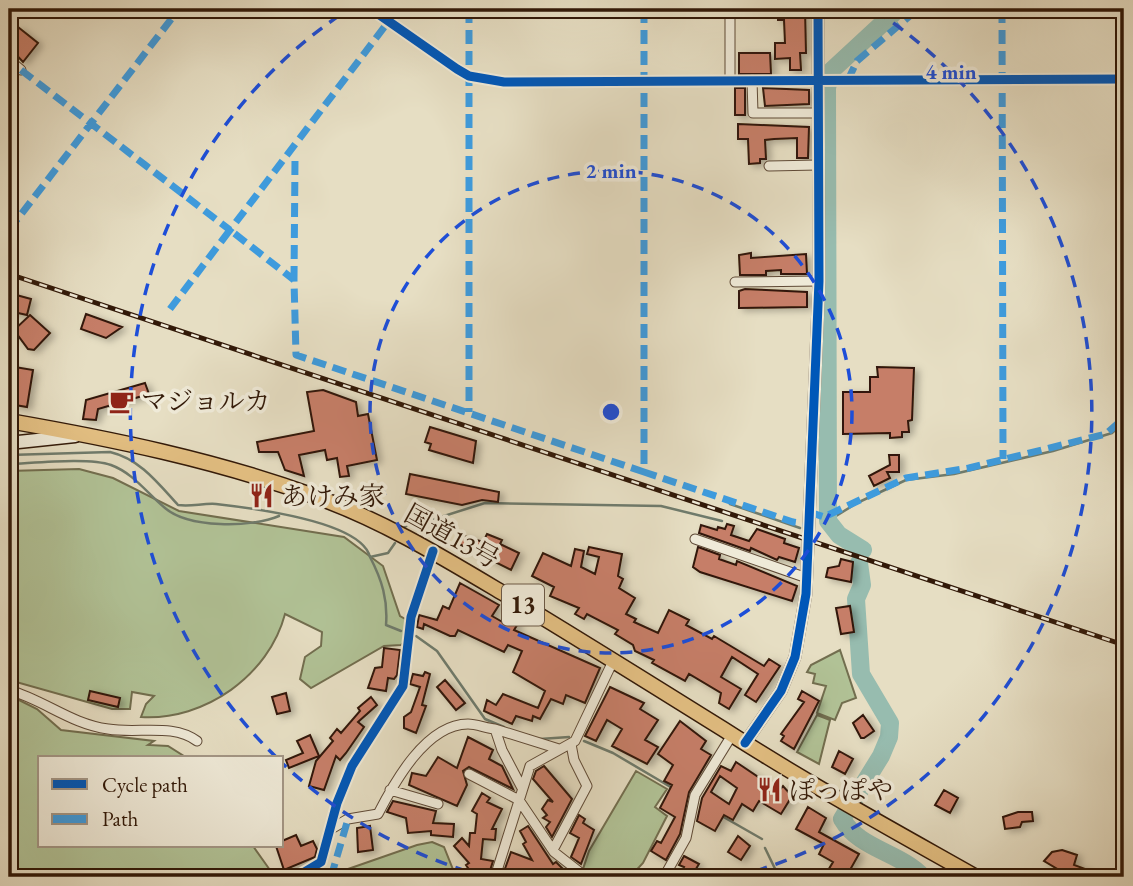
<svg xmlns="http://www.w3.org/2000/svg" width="1133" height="886" font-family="'EB Garamond','Noto Serif JP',serif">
<defs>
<filter id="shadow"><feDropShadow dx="4.5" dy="2.5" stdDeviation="3.5" flood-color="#0004"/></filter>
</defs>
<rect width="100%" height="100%" fill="#e6dec3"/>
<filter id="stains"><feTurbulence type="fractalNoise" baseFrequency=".00286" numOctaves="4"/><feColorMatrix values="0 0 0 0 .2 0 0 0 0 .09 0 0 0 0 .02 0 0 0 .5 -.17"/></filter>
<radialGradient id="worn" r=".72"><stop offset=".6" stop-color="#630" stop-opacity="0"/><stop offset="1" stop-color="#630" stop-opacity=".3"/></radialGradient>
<!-- green -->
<path fill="#b1c296" stroke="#726e4f" stroke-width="2" d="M79 469 113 478 179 511 344 537 383 566 400 616 407 620 408 638 401 645 384 646 311 688 300 679 305 657 321 646 322 632 285 614C269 675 205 721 141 717L146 704 154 696 132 692 130 709H112L9 680V535L12 520H9V471Z
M840 650 856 698 842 703 835 720 817 713 826 686 813 683 815 674 807 672 811 665Z
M9 695 37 709 61 730 154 741 148 745 168 746 187 758H40V846H253L270 870 267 877H23L9 861Z
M817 715 830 720 819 764 797 752Z
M636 771 667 789 655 807 667 816 643 863 630 877H593L583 869 589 851Z
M432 842 444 847 456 877H325L417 845Z"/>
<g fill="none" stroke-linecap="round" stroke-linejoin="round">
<!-- stream -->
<path stroke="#6f7b6c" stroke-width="2.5" d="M9 455 110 452C140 459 158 483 178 505 191 507 203 503 216 504 251 508 361 521 370 557L388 553 395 543
M9 464C34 463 90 457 111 465 133 473 147 493 165 508 188 528 251 528 279 516
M730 504 800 528
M828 521 857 503 906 480 954 474 1053 451 1112 433 1124 422
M403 529 408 524 425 522 485 503 661 506 722 521
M370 557C382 580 388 600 386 625L401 631
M416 636 437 651 485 719 504 727
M540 739 569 737
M584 741 613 753 674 789
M720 815 762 839
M765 848 779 877"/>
<!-- river -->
<path stroke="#97bcaf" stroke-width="18" d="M863 550 839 535 828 521 827 88 831 71 898 9
M859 563 862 585 856 599 861 674 890 723 889 737 881 756 842 819C859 849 900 852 923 877"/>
</g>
<!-- building -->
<path fill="#c67e67" stroke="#321908" stroke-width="2" fill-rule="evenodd" filter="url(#shadow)" d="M778 9H805L806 53H800L801 70H790V58L775 59V43H785L784 20H778Z
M18 27 38 43 23 62 9 47V30L13 33Z
M739 53H770L771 74H739Z
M735 88H745V115H735Z
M763 88 809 90V104L765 106Z
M738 124 809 127 808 158H797V138L774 139 765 140 766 159H760V163L749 164 748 139H738Z
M751 253V258L806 254 807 274H781V270L766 271V275H740L739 255Z
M745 289 807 292V307L739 308V291Z
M9 293 31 299 27 315 9 311Z
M86 314 122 327 106 338 81 329Z
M30 315 50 333 34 350 28 349 14 330Z
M9 366 33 370 27 407 9 404Z
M877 367 914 368 912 420 908 421 909 432H902V437L890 438V433L843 434V392H870V377H878Z
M145 383 149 394 98 409 96 420 83 419 86 400Z
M323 390 356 402 358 416 368 414 377 460 347 466 349 476 340 477 337 458 327 460 325 450 299 455 304 476 285 470 278 452H259L257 442 314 431 307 392Z
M430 427 476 441 473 463 429 450 431 444 425 442Z
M889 455H899V472H887L890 478 874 486 869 476 890 465Z
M410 474 499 492 498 502 482 500 462 505 406 494Z
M727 524 734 526 731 535 749 541 757 529 785 539 784 543 799 548 795 562 779 557 777 560 751 548 750 551 699 533 701 525 717 530 718 527 725 529Z
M487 534 502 540 500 544 519 553 511 570 457 543 461 535 483 542Z
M589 547 622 554 618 576 623 579 619 588 635 598 626 614 636 619 634 622 658 633 669 610 689 620 686 625 712 639 714 636 764 666 769 659 780 666 756 702 745 695 758 674 732 657 721 677 741 689 729 709 719 703 721 693 689 674 685 681 652 663 654 660 635 651 633 645 615 634 618 630 587 614 584 619 575 614 579 608 550 596 554 587 532 576 543 553 571 566 575 549 584 551 581 567 595 574 599 557 587 554Z
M698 547 720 555 719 559 736 565 737 561 797 586 792 601 700 572 693 567Z
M841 559 853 562 851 582 826 577 828 568 839 566Z
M460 583 499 605 492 616 506 624 510 617 519 622 514 630 600 668 585 703 566 695 563 704 551 699 540 719 533 716 532 721 516 716 512 724 484 711 487 700 496 705 503 694 538 708 545 691 513 672 522 651 508 645 504 652 458 630 455 636H450L424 624 423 629 417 627 419 615 437 620 443 606 449 609Z
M850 606 854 632 841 634 836 608Z
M384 648 400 650 397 675 394 679 388 678 386 691 368 688 375 668 382 667Z
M425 672 430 674 422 705 426 706 416 733 404 728V717L411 712 420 687 410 684 413 674 423 676Z
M445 680 465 703 456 710 437 687Z
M610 687 644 703 640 709 658 720 645 740 658 747 647 764 612 746 622 729 607 720 596 741 585 736Z
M90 691 120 698 118 707 88 700Z
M802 691 819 701 794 749 781 741 784 736 781 734 804 702 798 699Z
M286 693 290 711 277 714 272 697Z
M371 697 377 705 358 722 364 727 346 753 340 760 336 756 324 790 309 786 316 761 333 741 330 738 337 729 341 733 360 711 358 708Z
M863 715 874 731 864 738H861L853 723Z
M680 721 706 741 701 749 711 755 689 792 680 834 666 860 651 851 657 841 661 843 675 817 660 808 672 785 664 781 673 765 658 754Z
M310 735 319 756 289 768 286 760 303 753 297 741Z
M468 737 493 750 489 759 502 766 513 789 469 767 463 771 467 785 457 806 409 785 412 773 426 776 438 757 457 768Z
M839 751 853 759 845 774 832 767Z
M736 762 779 791 783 786 792 796 781 814 759 801 753 811 742 804 733 820 724 815 715 831 697 821 702 798 721 766 731 771ZM720 776 737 788 729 804 711 792Z
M544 766 572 799 552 837 546 827 550 822 543 818 547 815 542 809 548 800 553 802 533 779 536 771Z
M944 790 958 798 950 813 935 805Z
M482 793 490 798 487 802 502 809 492 829H496L495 840 483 839 481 859 493 861 488 877H474L466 865 469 863 454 846 462 838 469 846 470 833H475L477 814 472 811Z
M393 801 436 811 433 823 454 824 453 837 431 835V831L408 833 406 818 387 812Z
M808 807 826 818 819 832 859 854 846 877H824L833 862 819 854 824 844 796 829Z
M1018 812H1032L1033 821 1022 822 1020 827 1005 829 1003 817Z
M579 815 585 819 583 823 594 830 581 864 571 857 579 838 570 833Z
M370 826 373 850 358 852 357 828Z
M528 826 553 864 556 862 568 874 562 877H502L511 852 532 860 523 844 526 842 520 831Z
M296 835 301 846 313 841 317 849 315 857 284 870 276 846H282V841Z
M738 836 750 846 741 860 728 852Z
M1062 850 1077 855 1074 865 1088 870 1085 877 1066 874 1044 861 1052 852Z
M684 856 699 864 691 877H678L684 867 679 865Z"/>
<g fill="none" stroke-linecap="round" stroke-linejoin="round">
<defs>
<path id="minor" d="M371 9 457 69 469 76 504 82 1124 79
M9 60 21 70
M730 80V9
M752 80 753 113H818
M769 166 818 165
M735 282 819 281
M695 539 807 578
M9 690C44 700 71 724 108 729 138 734 173 723 197 741
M495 729 559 749
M469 774 519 800 554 852 586 877
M390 790 438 804
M331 829 348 819 378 814C394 783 426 724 468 724 476 724 486 728 495 729L502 750 522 788
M553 850 587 786 574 760 571 744
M296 877 321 862 337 803 352 766 403 686 411 617 433 551
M495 877 530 766 575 741 614 659
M664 877 686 838 695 795 732 735"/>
<path id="tertiary" d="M745 743 781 691 795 657 806 594 819 281 818 9"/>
<path id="secondary" d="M9 443 75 436"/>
<path id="trunk" d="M9 421C112 439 215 460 314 496 382 520 444 558 506 595 579 639 651 684 723 729 805 782 891 829 976 877"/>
</defs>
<!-- minor casing -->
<use href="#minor" stroke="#5f4a37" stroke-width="11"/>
<!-- tertiary casing -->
<use href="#tertiary" stroke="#5f4a37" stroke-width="13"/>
<!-- secondary casing -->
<use href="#secondary" stroke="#321908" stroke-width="15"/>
<!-- trunk casing -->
<use href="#trunk" stroke="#321908" stroke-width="17"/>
<!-- minor -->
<use href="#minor" stroke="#efead8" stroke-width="9"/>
<!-- tertiary -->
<use href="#tertiary" stroke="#efead8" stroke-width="10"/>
<!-- secondary -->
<use href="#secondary" stroke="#efead8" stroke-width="12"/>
<!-- trunk -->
<use href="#trunk" stroke="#e3bf82" stroke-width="14"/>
<defs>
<path id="rail" d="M9 274 1124 645"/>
</defs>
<!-- rail casing -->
<use href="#rail" stroke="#321908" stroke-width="5"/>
<!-- rail -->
<use href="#rail" stroke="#efead8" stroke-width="2.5" stroke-dasharray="8" stroke-linecap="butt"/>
<!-- quiet -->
<path stroke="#3e9bdd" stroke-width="7" stroke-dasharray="14 7" stroke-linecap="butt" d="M469 9V412
M644 9V472L793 522 808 524
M1002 9 1003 459
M21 70 230 230 398 9
M848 80 857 61 918 9
M9 230 179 9
M294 280 295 160
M170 309 230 230 294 280 296 355 644 472
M809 512 824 517 906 478 969 468 1106 434 1124 418
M331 877 348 819"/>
<defs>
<path id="cycleway" d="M371 9 457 69 469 76 504 82 1124 79
M745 743 781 691 795 657 806 594 819 281 818 9
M296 877 321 862 337 803 352 766 403 686 411 617 433 551"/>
</defs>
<!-- cycleway casing -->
<use href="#cycleway" stroke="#efead8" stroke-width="13"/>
<!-- cycleway -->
<use href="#cycleway" stroke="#0057b8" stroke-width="9"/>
</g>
<!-- distance rings -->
<g fill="none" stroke="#1d4ed8" stroke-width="3.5" stroke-dasharray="12 9">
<circle cx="611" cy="412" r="241"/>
<path d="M487 877A481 481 0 0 1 283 764M277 758A481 481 0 0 1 346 11M876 11A481 481 0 0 1 735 877"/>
</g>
<!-- icons -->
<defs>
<symbol id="cafe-bare" viewBox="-9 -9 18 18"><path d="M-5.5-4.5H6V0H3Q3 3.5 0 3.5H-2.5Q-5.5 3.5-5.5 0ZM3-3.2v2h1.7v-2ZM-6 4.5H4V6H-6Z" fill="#8f2418" stroke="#efead8" stroke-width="2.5" paint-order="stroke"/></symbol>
<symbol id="restaurant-bare" viewBox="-9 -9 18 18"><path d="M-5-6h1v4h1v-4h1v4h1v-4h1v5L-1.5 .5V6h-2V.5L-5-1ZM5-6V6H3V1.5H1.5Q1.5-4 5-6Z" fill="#8f2418" stroke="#efead8" stroke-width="2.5" paint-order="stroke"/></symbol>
</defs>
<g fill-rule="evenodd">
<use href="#cafe-bare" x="104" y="384" width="35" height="35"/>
<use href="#restaurant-bare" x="244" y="478" width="35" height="35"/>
<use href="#restaurant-bare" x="752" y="772" width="35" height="35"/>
</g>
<g text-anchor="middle" stroke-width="7" stroke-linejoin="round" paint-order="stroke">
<!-- shield labels -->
<rect fill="#efead8" stroke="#6b5846" stroke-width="2" x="502" y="584.5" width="42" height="41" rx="5"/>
<g font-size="24" font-weight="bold" fill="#321908">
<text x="523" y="613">13</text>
</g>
<!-- poi labels -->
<g font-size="26" fill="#321908" stroke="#efead8" text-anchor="start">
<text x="141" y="410">マジョルカ</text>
<text x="281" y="505">あけみ家</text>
<text x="789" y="799">ぽっぽや</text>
</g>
<!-- street labels -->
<g font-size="26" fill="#321908" stroke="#efead8">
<text transform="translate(452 536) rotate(29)" y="9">国道13号</text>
</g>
</g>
<circle cx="611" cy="412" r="10" fill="#1d4ed8" stroke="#efead8" stroke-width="3.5"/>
<g font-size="21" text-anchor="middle" font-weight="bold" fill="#1d4ed8" stroke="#efead8" stroke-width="7" stroke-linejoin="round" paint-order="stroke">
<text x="951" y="79">4 min</text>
<text x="611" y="178">2 min</text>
</g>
<!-- margin -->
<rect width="1133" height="886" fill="none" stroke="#e6dec3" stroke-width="35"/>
<rect x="10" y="10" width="1112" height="865" fill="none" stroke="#321908" stroke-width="3.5"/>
<rect x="18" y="18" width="1098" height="851" fill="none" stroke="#321908" stroke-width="2"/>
<!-- legend -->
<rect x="38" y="756" width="245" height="91" fill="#efead8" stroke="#a39685" stroke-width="2"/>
<rect x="52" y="779" width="35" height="10" fill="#0057b8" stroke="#a39685" stroke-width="2"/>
<text x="102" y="792" font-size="21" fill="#321908">Cycle path</text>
<rect x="52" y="814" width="35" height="10" fill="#3e9bdd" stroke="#a39685" stroke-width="2"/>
<text x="102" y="826" font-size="21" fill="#321908">Path</text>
<rect width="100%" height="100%" filter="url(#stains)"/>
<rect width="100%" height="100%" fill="url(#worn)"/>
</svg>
